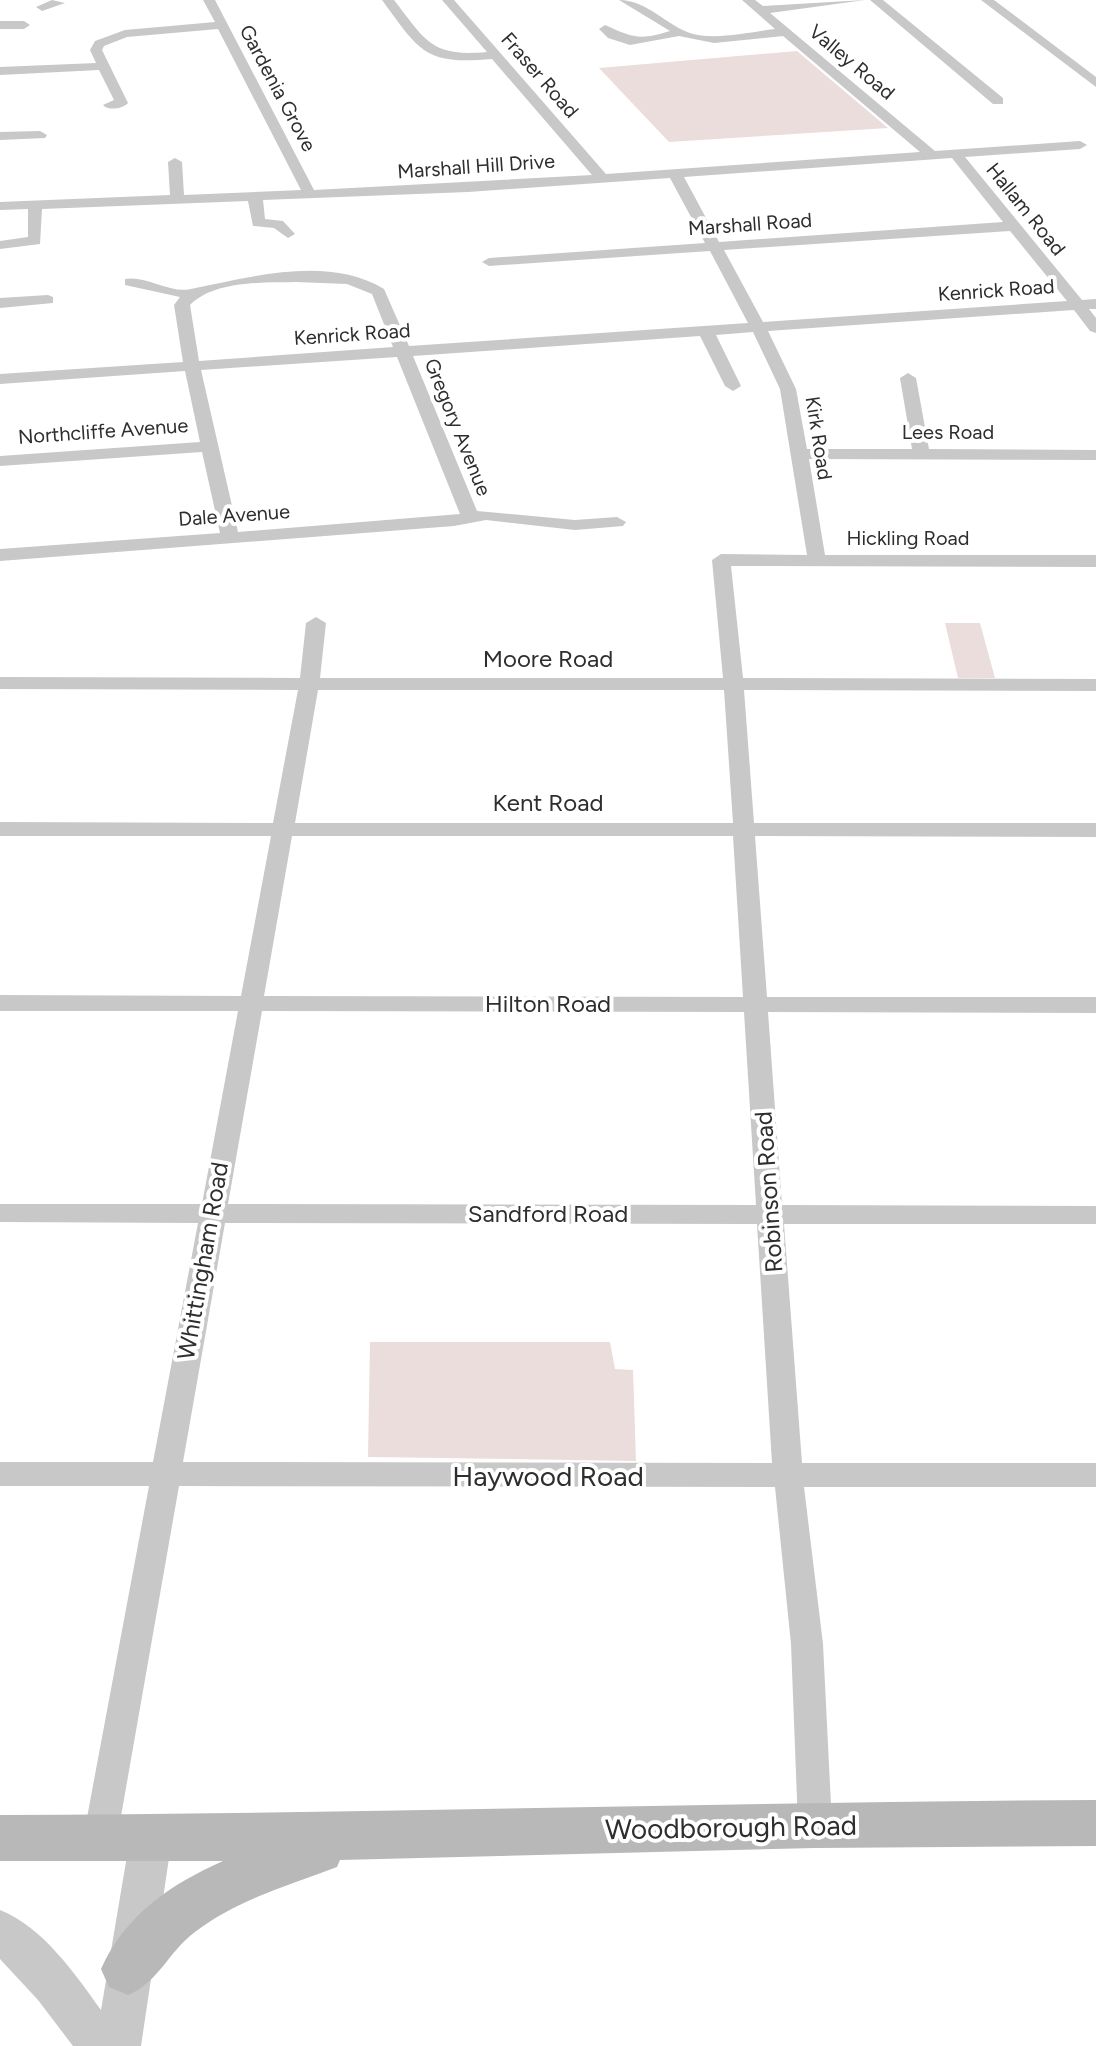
<svg xmlns="http://www.w3.org/2000/svg" width="1096" height="2046" font-family="Figtree,sans-serif">
<rect width="100%" height="100%" fill="#fff"/>
<!-- green -->
<path fill="#ebdddb" d="M797 51 888 128 669 142 599 68Z
M945 623H980L995 678H958Z
M370 1342H610L615 1369 633 1370 636 1461 368 1457Z"/>
<g fill="none" stroke-linecap="round" stroke-linejoin="round">
<!-- minor -->
<path fill="#c8c8c8" fill-rule="evenodd" d="M52 0 65 3 42 11 36 7Z
M203 0H215L314 190 592 175 492 59C425 65 420 52 382 0H394C426 41 431 57 487 52L442 0H454L606 174 920 152 783 36 714 43 679 36 630 45 608 38 599 29 605 25C632 37 639 41 670 31L619 0C648 0 666 26 693 34 718 40 750 32 775 29L742 0H755L763 6 865 0 770 13 935 151 1080 141 1087 145 1080 149 965 157 1082 300 1096 299V309H1089L1096 318V333L1090 331 1074 310 768 331 796 389 807 449H912L900 378 908 373 916 378 929 449 1096 450V460L809 459 825 555H1096V567L731 566 743 678 1096 679V691L744 690 754 823H1096V837L755 836 767 997H1096V1013L768 1012 782 1205 1096 1206V1224H784L802 1463H1096V1487H804L823 1644 832 1825 827 1836 815 1840 803 1836 798 1825 791 1644 775 1487 179 1486 117 1839 112 1850 100 1855 88 1850 83 1839 149 1486H0V1462H153L198 1223 0 1222V1204H202L238 1011H0V995L241 996 271 836H0V822L273 823 298 690 0 689V677L300 678 306 623 316 617 326 623 320 678H723L712 560 721 554 807 555 780 389 753 332 716 335 741 386 733 391 725 386 700 336 413 356 477 511 575 520 617 517 626 522 623 526 575 530 486 520 454 526 0 561V549L220 533 202 452 0 466V456L200 442 185 371 0 384V374L183 362 174 305 180 297 125 285V279C146 275 170 294 191 289 250 277 328 255 384 289L409 346 748 323 710 251 489 266 482 262 489 258 705 243 670 178 468 192 263 200 265 219 283 221 295 234 288 238 274 228 253 226 248 201 42 209 40 244 0 249V241L28 237V209L0 210V202L170 195 168 162 175 158 182 162 184 195 301 190 218 29 127 37 104 46 102 50 128 103C123 109 108 111 103 105L114 100 99 70 0 75V67L96 63 90 50 95 41 125 30 215 22ZM952 158 1003 222 719 242 684 177ZM1010 231 1067 301 763 322 724 250ZM296 282 347 284 372 294 393 347 199 361 190 305C215 280 263 283 296 282ZM397 357 460 514 238 532 201 370ZM318 690H724L733 823H295ZM292 836H733L743 997 264 996ZM262 1011 744 1012 756 1205 228 1204ZM225 1223 757 1224 772 1463 183 1462Z
M870 0H883L1003 98V104H993Z
M981 0H994L1096 77V87Z
M0 21H24L30 25 24 29H0Z
M40 131 47 135 45 138 0 140V132Z
M48 295 53 297V303L0 308V298Z"/>
<!-- tertiary -->
<path fill="#c8c8c8" fill-rule="evenodd" d="M151 1818 166 1824 172 1838 141 2046H73L38 2000 0 1959V1910C43 1927 75 1974 101 2010L130 1838 136 1824Z"/>
<!-- secondary -->
<path fill="#b8b8b8" fill-rule="evenodd" d="M1096 1800V1846L815 1848 340 1860 337 1867C288 1886 238 1899 195 1932 169 1951 158 1983 128 1995L109 1987 101 1969C125 1915 171 1884 223 1861H0V1815C365 1814 731 1802 1096 1800Z"/>
</g>
<g text-anchor="middle" stroke-width="8" stroke-linejoin="round" paint-order="stroke">
<!-- far-street labels -->
<g font-size="20" fill="#2e2e2e" stroke="#fff">
<text transform="translate(852 62) rotate(40)" y="7">Valley Road</text>
<text transform="translate(540 75) rotate(49)" y="7">Fraser Road</text>
<text transform="translate(278 88) rotate(62)" y="7">Gardenia Grove</text>
<text transform="translate(476 166) rotate(-4)" y="7">Marshall Hill Drive</text>
<text transform="translate(1026 209) rotate(51)" y="7">Hallam Road</text>
<text transform="translate(750 224) rotate(-4)" y="7">Marshall Road</text>
<text transform="translate(996 290) rotate(-4)" y="7">Kenrick Road</text>
<text transform="translate(352 334) rotate(-4)" y="7">Kenrick Road</text>
<text transform="translate(458 427) rotate(68)" y="7">Gregory Avenue</text>
<text transform="translate(103 431) rotate(-4)" y="7">Northcliffe Avenue</text>
<text x="948" y="439">Lees Road</text>
<text transform="translate(819 438) rotate(81)" y="7">Kirk Road</text>
<text transform="translate(234 515) rotate(-4)" y="7">Dale Avenue</text>
<text x="908" y="545">Hickling Road</text>
</g>
<!-- street labels -->
<g font-size="24" fill="#2e2e2e" stroke="#fff">
<text x="548" y="667">Moore Road</text>
<text x="548" y="811">Kent Road</text>
<text x="548" y="1012">Hilton Road</text>
<text transform="translate(769 1192) rotate(-94)" y="8">Robinson Road</text>
<text x="548" y="1222">Sandford Road</text>
<text transform="translate(203 1261) rotate(-80)" y="8">Whittingham Road</text>
</g>
<!-- near-street labels -->
<g font-size="28" fill="#2e2e2e" stroke="#fff">
<text x="548" y="1486">Haywood Road</text>
<text transform="translate(731 1827) rotate(-1)" y="10">Woodborough Road</text>
</g>
</g>
</svg>
